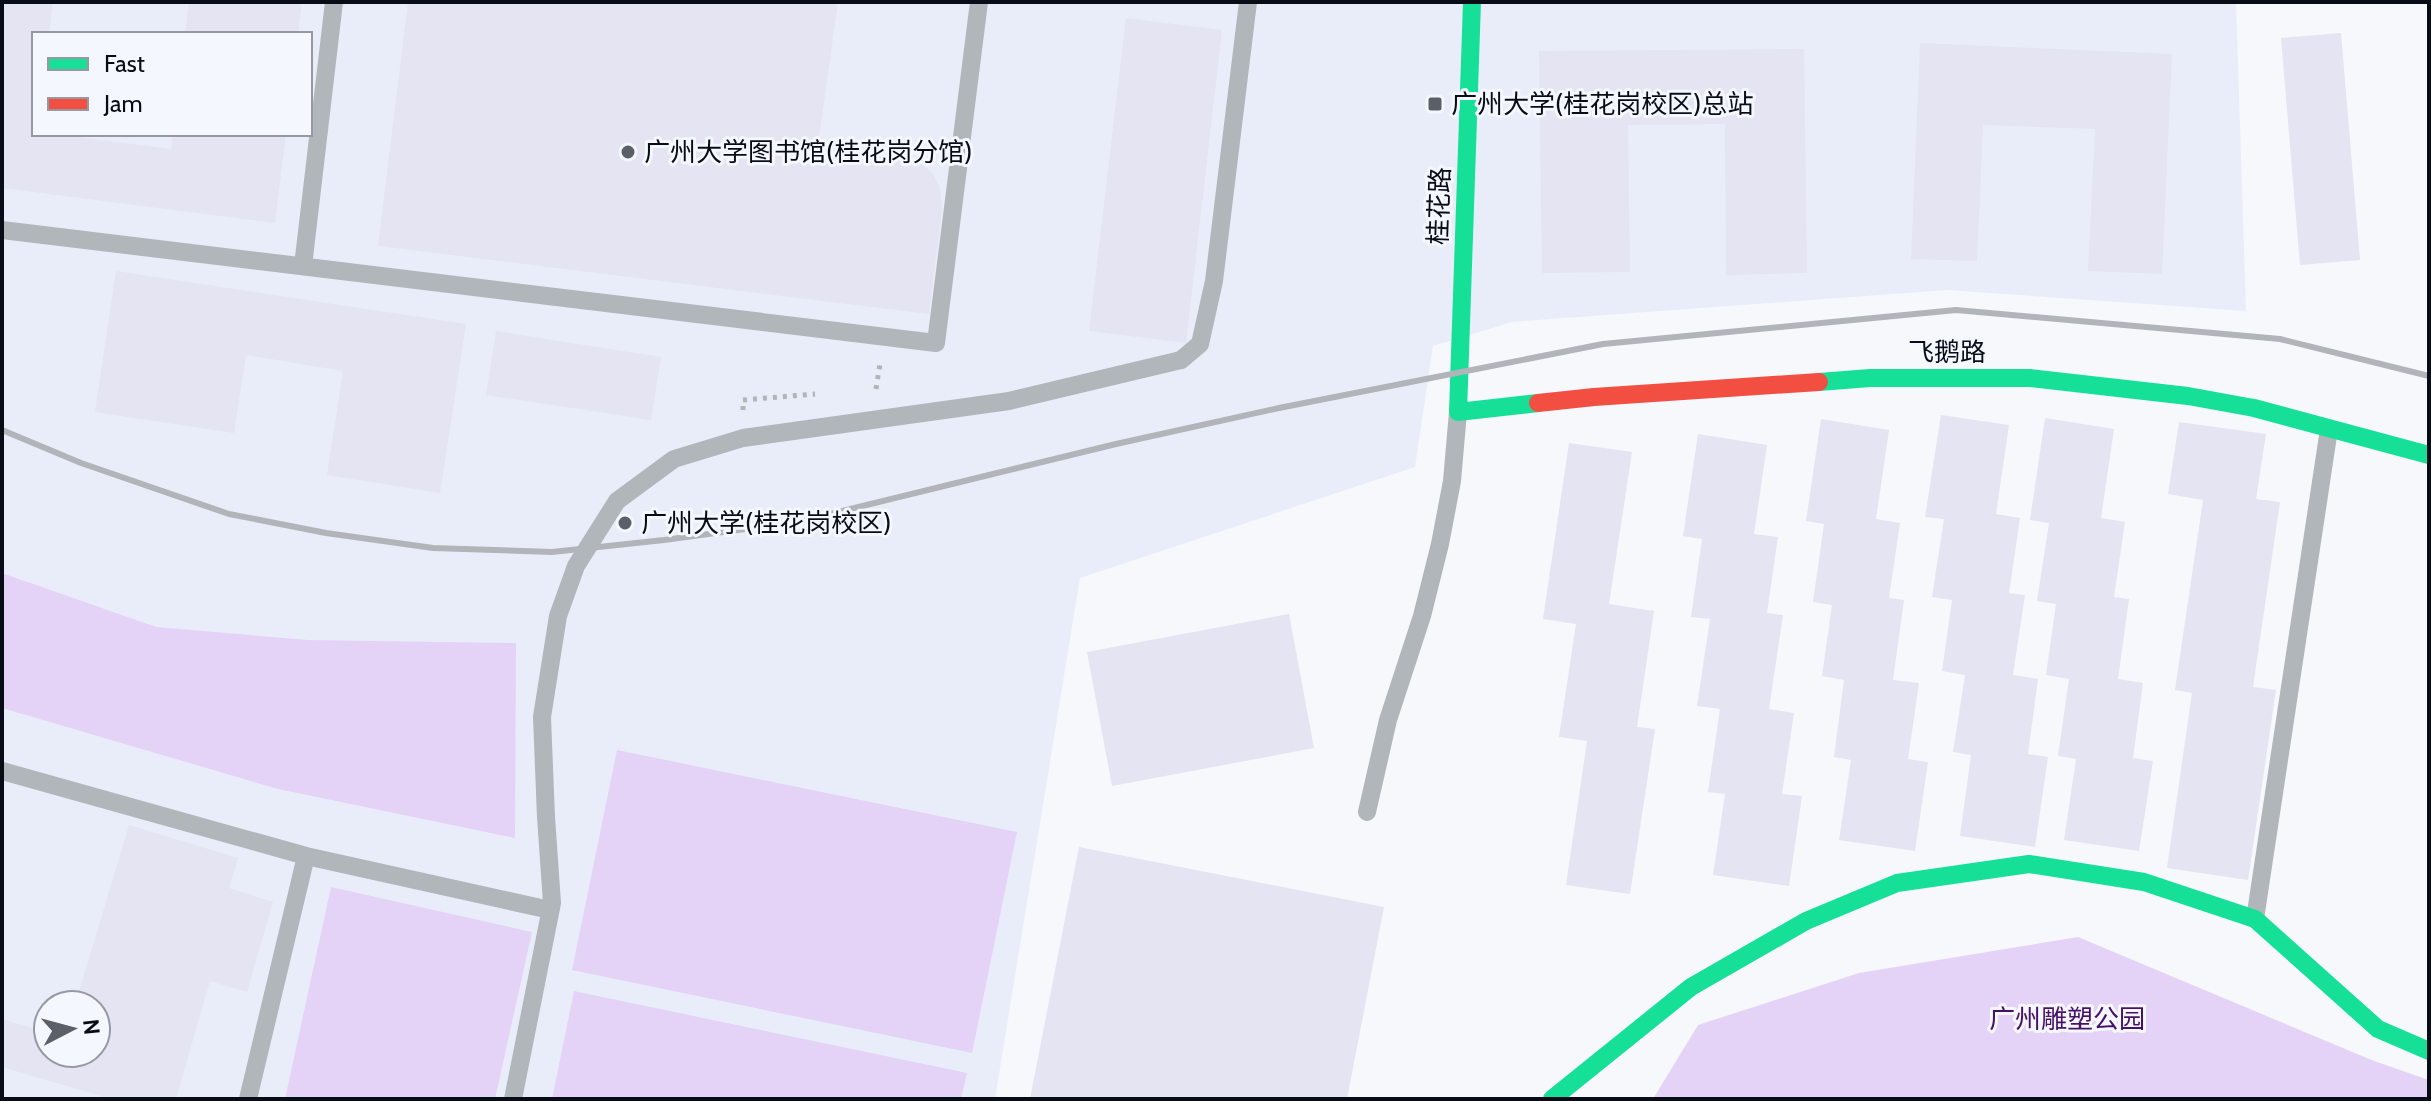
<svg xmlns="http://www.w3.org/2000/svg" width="2431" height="1101" font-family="Cabin,'Noto Sans SC',sans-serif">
<rect width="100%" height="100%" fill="#f6f8fc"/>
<!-- built -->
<path fill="#e9edf9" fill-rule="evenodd" d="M2 2H2236L2246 311 1947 290 1512 322 1433 346 1415 467 1080 578 995 1099H2ZM34 34H310V134H34ZM48 1005H96V1053H48Z"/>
<!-- green -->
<path fill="#e5d3f7" d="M2 573 156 627 308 640 516 643 515 838 278 789 2 708Z
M617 750 1017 832 972 1053 572 970Z
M331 887 532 932 495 1099H285Z
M2078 937 2374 1061 2429 1080V1099H1653L1698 1025 1859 973Z
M574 991 967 1073 961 1099H552Z"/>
<!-- building -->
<path fill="#e4e4f2" d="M2 2H53L49 34H34V134H55L171 149 173 134H286L275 223 2 188Z
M189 2H302L298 34H185Z
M408 2H838L818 145 914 159 932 172 940 188 942 209 929 314 378 246Z
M1126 18 1222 30 1186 343 1089 331Z
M2341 33 2360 260 2300 265 2281 38Z
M1920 43 2172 54 2162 274 2088 271 2095 129 1983 125 1977 261 1911 259Z
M1804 49 1807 273 1726 275 1725 124 1628 125 1630 272 1542 273 1539 51Z
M116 271 466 324 440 493 327 475 343 371 246 355 234 433 95 412Z
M496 331 661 357 651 420 486 395Z
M1941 415 2009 425 1996 514 2020 518 2009 593 2025 595 2013 675 2038 679 2028 754 2048 757 2035 847 1960 836 1971 755 1953 752 1965 675 1942 671 1952 600 1932 597 1944 519 1925 517Z
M2045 418 2114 429 2101 518 2125 522 2114 597 2129 599 2118 679 2143 683 2133 758 2153 761 2139 851 2064 840 2076 759 2058 756 2069 679 2046 675 2056 604 2037 601 2049 523 2030 520Z
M1821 419 1889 430 1876 519 1900 523 1889 598 1904 600 1893 680 1919 683 1908 759 1928 762 1915 851 1839 840 1851 760 1834 757 1844 680 1822 676 1832 605 1813 602 1824 524 1806 521Z
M2179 422 2266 434 2256 499 2280 502 2253 687 2276 690 2248 880 2167 868 2192 693 2175 690 2203 500 2168 494Z
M1698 434 1767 445 1754 534 1778 537 1767 613 1783 615 1769 709 1794 713 1782 794 1802 796 1789 886 1713 875 1725 794 1708 792 1720 709 1697 706 1710 619 1691 617 1702 539 1683 536Z
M1569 443 1632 452 1609 604 1654 611 1637 727 1655 729 1630 894 1566 885 1587 741 1559 737 1576 624 1543 619Z
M1289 614 1314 748 1112 786 1087 652Z
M129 825 238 858 229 888 273 902 247 992 210 981 176 1099H111L2 1067V1019L48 1033V1053H96V1005H75Z
M1079 847 1384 907 1347 1099H1030Z"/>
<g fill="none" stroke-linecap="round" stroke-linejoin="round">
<!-- path -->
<path stroke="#b2b5b8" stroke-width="5" stroke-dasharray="4 6" stroke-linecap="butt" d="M876 389 880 364
M743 410V400L815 394"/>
<!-- lane -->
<path stroke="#b1b6ba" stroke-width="18" d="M2 230 936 343 979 2
M303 266 334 2
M1181 360 1200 344 1214 281 1248 2
M2 771 306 856
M1367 812 1388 720 1422 616 1440 544 1452 481 1458 412
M2255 919 2329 429
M248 1099 306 856 550 910
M513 1099 552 903 546 817"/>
<!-- fast -->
<path stroke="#16e098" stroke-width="18" d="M1472 2 1458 412 1538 403
M1819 382 1870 378H2030L2188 396 2254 408 2429 455
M1552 1099 1691 987 1806 921 1897 883 2029 864 2144 882 2255 919 2378 1029 2429 1051"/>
<!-- jam -->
<path stroke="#f24e42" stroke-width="18" d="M1538 403 1594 397 1819 382"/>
<!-- rail -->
<path stroke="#b1b4b8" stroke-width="6" d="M2 430 81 463 229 514 326 533 433 548 552 552 664 540 797 522 1116 444 1279 408 1603 344 1956 310 2280 339 2429 376"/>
<!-- lane-bridge -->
<path stroke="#b1b6ba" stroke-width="18" d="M546 817 542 717 558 616 576 566 617 501 674 459 743 438 1009 401 1181 360"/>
</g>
<!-- markers -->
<g fill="#5b5f67" stroke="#f4f7fe" stroke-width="3">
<rect x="1427" y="96" width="16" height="16" rx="4"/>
<circle cx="628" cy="152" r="8"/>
<circle cx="625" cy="523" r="8"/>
</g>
<g text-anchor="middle" stroke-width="6" stroke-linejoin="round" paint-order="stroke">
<!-- poi labels -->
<g font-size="26" fill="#080c17" stroke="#f4f7fe" text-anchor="start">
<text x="1451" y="113">广州大学(桂花岗校区)总站</text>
<text x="644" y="161">广州大学图书馆(桂花岗分馆)</text>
<text x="641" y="532">广州大学(桂花岗校区)</text>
</g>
<!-- street labels -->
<g font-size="26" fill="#080c17" stroke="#f4f7fe">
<text transform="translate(1439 206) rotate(-88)" y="9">桂花路</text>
<text x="1947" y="361">飞鹅路</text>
</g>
<!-- park labels -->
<g font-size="26" fill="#481169" stroke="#f4f7fe">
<text x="2067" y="1028">广州雕塑公园</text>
</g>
</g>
<!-- border -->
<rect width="2431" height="1101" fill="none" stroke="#080c17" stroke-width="8"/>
<!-- legend -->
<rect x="32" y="32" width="280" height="104" fill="#f4f7fe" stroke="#9699a2" stroke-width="2"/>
<rect x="48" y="58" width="40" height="12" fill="#16e098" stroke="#9699a2" stroke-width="2"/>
<text x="104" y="72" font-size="24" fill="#080c17">Fast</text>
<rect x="48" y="98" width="40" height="12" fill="#f24e42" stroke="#9699a2" stroke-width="2"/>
<text x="104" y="112" font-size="24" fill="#080c17">Jam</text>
<!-- north arrow -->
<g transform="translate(72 1029) rotate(84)"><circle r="38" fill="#f4f7fe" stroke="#9699a2" stroke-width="2"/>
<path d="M0-6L14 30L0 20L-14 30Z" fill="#5b5f67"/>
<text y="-12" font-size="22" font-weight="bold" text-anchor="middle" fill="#080c17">N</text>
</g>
</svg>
